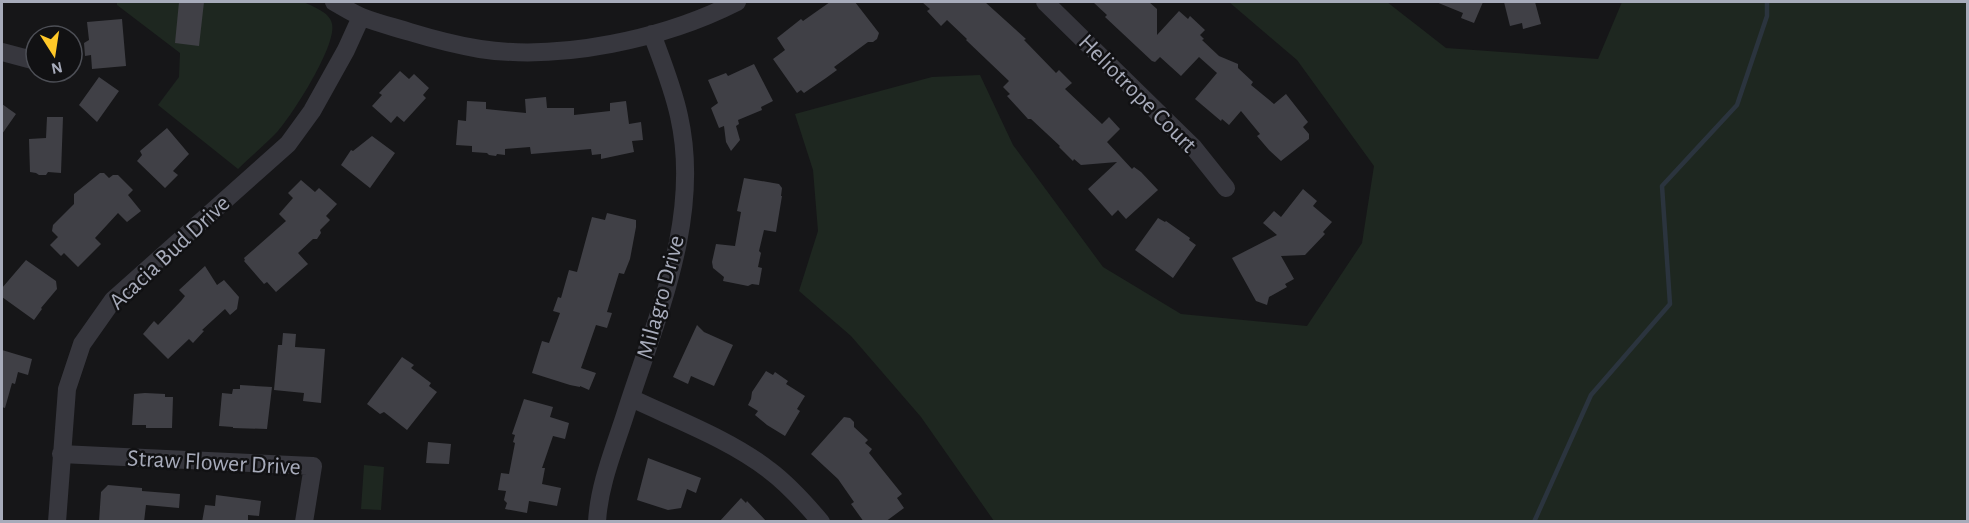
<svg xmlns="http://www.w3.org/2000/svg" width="1969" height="523" font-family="'Alegreya Sans',sans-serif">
<rect width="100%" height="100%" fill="#161618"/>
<!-- green -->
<path fill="#1e2720" d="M117 2H304C313 7 330 12 332 24 337 45 293 114 278 131 266 144 251 156 238 169L158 105 179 77 180 53 117 5Z
M1229 2H1387L1446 48 1598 59 1622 2H1967V521H994L921 417 851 336 799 291 818 231 813 170 795 114 932 77 980 75 1013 145 1103 267 1181 314 1307 326 1362 243 1374 166 1297 60Z
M364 465 384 467 381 510 361 509Z"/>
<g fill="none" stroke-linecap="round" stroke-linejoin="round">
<!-- stream -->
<path stroke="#2b343e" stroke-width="4.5" d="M1534 522 1591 395 1670 304 1662 186 1737 105 1767 16V2"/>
</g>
<!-- building -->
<path fill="#404046" d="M179 2H204L199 46 175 43Z
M830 2H855L879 33 877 39 873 42H868L834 67 837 70 826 78 804 93 801 90 797 93 773 59 785 50 777 38 796 23 801 19 803 21Z
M922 2H985L1026 39 1024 40 1056 73 1059 70 1072 83 1065 89 1102 124 1109 117 1120 129 1107 142 1132 169 1134 167 1141 172 1158 190 1126 219 1118 210 1112 216 1088 189 1117 162 1081 165 1074 159 1073 161 1059 147 1060 146 1031 119H1028L1007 96 1010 94 1003 87 1009 81 966 40 967 39 947 20 941 26 927 11 930 9Z
M1093 2H1149L1157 9V35L1179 11 1188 19 1190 16 1205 30 1200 35 1204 39 1202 40 1219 56 1238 64V68L1253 82 1251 85 1274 104 1286 94 1308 122 1303 127 1309 134V139L1281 161 1269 150 1257 136 1260 134 1241 111 1229 125 1222 119 1221 121 1195 99 1217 73 1199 57 1181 76 1160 57 1155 62 1152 61 1105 17 1107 15Z
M1436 2H1483L1474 23 1461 18 1463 13Z
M1504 2H1535L1541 24 1523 29 1522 23 1510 26Z
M122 19 126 66 92 69 91 55 85 56 84 43 89 40 87 22Z
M754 64 773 101 761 107 762 110 738 120 739 124 736 126 740 140 731 151 726 142 724 126 719 128 711 108 718 103 708 80 726 73 728 76Z
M400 71 409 79 414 74 429 88 423 95 426 98 404 122 397 116 391 123 372 106 382 95 379 93Z
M99 77 119 91 97 122 79 105Z
M546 97 547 108H574V115L610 111V103L626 101 629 124 641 122 643 140 632 141 634 152 601 159V154L592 155 591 149 531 154 530 147 505 149V155L497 154 496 156 489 155 487 153 472 152V146L456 145 458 120 466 121 467 101 486 102V109L526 113 525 99Z
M2 104 16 114 2 134Z
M47 117H63L61 173 48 172 46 175H39L36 173 30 172 29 139 46 138Z
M167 128 189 154 173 171 178 175 165 188 137 161 142 155 140 151Z
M372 136 395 153 370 188 341 165 351 150 353 151Z
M100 173H104L109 178 113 175H118L133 190 128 195 141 211 127 222 118 213 95 238 101 244 78 267 64 253 61 256 50 245 58 237 52 231 53 225 74 204V194Z
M744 178 779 184 782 188 781 196H782L776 232 764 230 759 251 761 253 758 267 762 268 759 285 752 284 748 286 723 281 724 277 713 268 712 262 716 244 735 246 741 212 737 211Z
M301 180 315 192 319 188 337 204 326 216 330 220 320 230 321 233 317 239H313L298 253 308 264 276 292 267 282 264 284 244 261 245 260 244 258 286 221 279 214 293 198 288 193Z
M1303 189 1317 201 1313 206 1332 222 1323 232 1325 234 1305 255 1281 256 1294 279 1285 284 1287 287 1269 297 1267 305 1256 301 1232 258 1277 235 1263 223 1274 211 1281 217Z
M607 213 636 220V227L630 259 624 274 619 273 607 312 612 313 607 328 596 325 581 368 596 373 589 390 580 386V387L570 385 532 373 542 341 549 343 560 313 553 311 558 297 561 298 569 270 577 272 592 217 605 220Z
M1158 218 1165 222 1166 221 1190 238 1189 240 1196 245 1173 278 1135 250Z
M26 260 56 281 57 289 41 308 42 309 34 320 2 297V288Z
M205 266 217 285 224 280 239 297 237 309 230 315 225 309 202 330 204 331 193 343 189 339 168 359 143 334 154 321 158 325 181 301 185 296 179 290Z
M697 325 704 332 733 345 714 386 691 376 688 384 673 377Z
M283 333 296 334 295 347 325 349 321 403 303 401 304 393 274 390 278 345H282Z
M2 350 32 359 28 375 18 372 15 384 12 383 5 408 2 407Z
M402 357 414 365 411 368 431 383 429 386 437 392 407 430 384 412 380 414 367 404Z
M766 371 773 375 775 372 788 381 786 384 805 396 797 409 800 411 785 436 767 425 755 415 758 411 748 405 751 399 752 392Z
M240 385 272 387 267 429 233 428V427L219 426 222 393 232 394 233 389H240Z
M145 393 165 394V397H173L172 428H146V425H132L134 394Z
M524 399 553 407 550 417 569 423 565 439 553 436 542 468H545L542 484 561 488 557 506 529 501 527 513 505 509 507 503 504 500 506 491 498 490 501 473 509 474 515 443 513 442 515 435 512 434Z
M844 417 850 418 854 422V427L868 440 865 443 872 449 869 453 902 494 897 498 904 508 885 522H864L851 504 854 502 838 479 811 454Z
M428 442 451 444 449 464 426 463Z
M648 458 701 478 696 493 687 489 681 508 668 510 637 500Z
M108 485 142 488V491L180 494 179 508 146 505 144 522H99L101 492Z
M216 495 261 501 259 516 248 515V522H202L205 505 215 506Z
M741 498 746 503 747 501 767 522H719Z"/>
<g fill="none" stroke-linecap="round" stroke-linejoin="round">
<!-- minor -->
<path stroke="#37373e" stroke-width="18" d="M334 2C343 7 352 13 362 17 377 23 394 27 410 32 433 39 456 45 480 49 561 61 664 39 737 2
M1045 2 1194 148 1226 188
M2 52 36 61
M631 398C675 419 731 440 769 470 789 485 805 503 821 522
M61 454 313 466 304 522
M57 522 67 389 82 344 113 300 288 144 312 111 346 50 361 17
M597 522C599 484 615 447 626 412 656 318 702 218 679 116 673 88 662 61 652 34"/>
</g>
<g text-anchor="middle" stroke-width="5" stroke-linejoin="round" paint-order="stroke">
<!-- street labels -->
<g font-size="24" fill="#a7abba" stroke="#111113">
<text transform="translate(1138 93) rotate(45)" y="8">Heliotrope Court</text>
<text transform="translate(169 252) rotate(-43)" y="8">Acacia Bud Drive</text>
<text transform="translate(660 297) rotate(-75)" y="8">Milagro Drive</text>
<text transform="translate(214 462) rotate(3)" y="8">Straw Flower Drive</text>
</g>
</g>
<!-- border -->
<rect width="1969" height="523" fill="none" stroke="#a7abba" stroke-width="6"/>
<!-- north arrow -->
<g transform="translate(54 54) rotate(168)"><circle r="28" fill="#111113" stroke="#4d4f56" stroke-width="1.5"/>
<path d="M0-4.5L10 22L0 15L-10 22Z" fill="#ffc828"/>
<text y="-9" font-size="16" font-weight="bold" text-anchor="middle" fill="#a7abba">N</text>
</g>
</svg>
